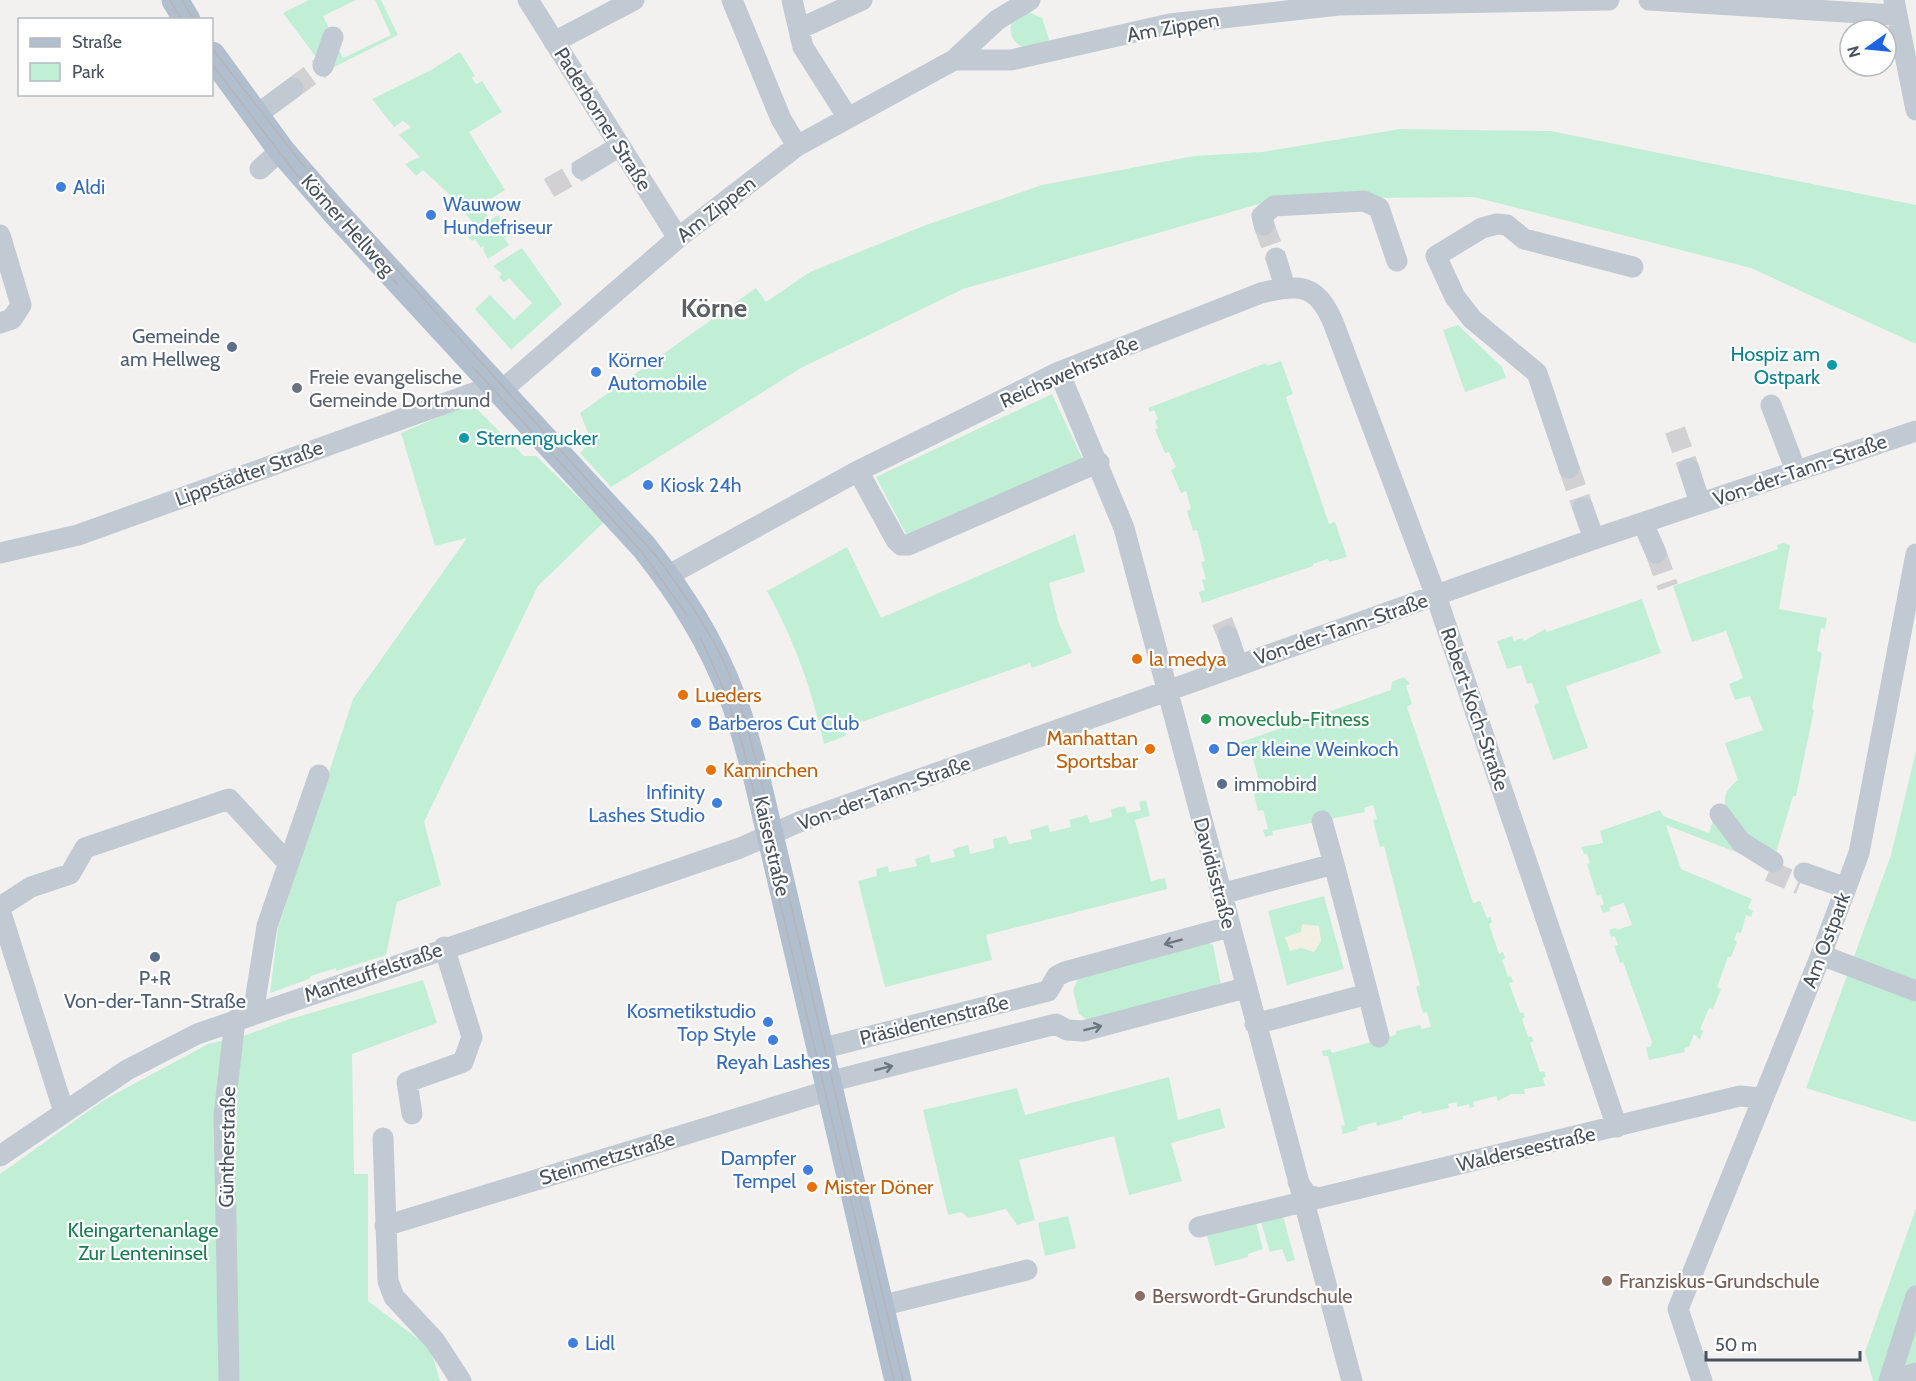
<svg xmlns="http://www.w3.org/2000/svg" width="1916" height="1381" font-family="Cabin,sans-serif">
<rect width="100%" height="100%" fill="#f3f1f0"/>
<!-- green -->
<path fill="#c0efd5" d="M309 0H356L323 16 330 30 319 61 283 13Z
M375 0H381L398 35 326 71 336 44 343 58 391 35Z
M1029 12 1042 18 1050 42 1026 48C1013 44 1008 34 1012 21Z
M460 52 475 76 472 78 476 84 482 81 502 112 469 132 505 190 481 205 490 220 498 215 511 234 504 238 509 245 488 259 483 250 484 246 481 248 475 239 472 241 463 232 474 224 449 194 423 170 416 176 405 164 420 157 399 135 411 127 403 121 394 127 372 99 431 70Z
M1400 129 1551 131 1916 205V344L1751 268 1474 197 1276 199 963 289 801 368 611 487 580 453 591 440 580 413 756 288 766 302 810 272 926 225 1042 185 1194 156 1262 152Z
M522 248 562 304 511 350 475 309 490 295 514 320 532 303 509 278 504 282 499 277 502 274 493 266Z
M1458 325 1502 367 1506 378 1465 392 1443 330Z
M1281 361 1293 394 1286 397 1329 524 1335 522 1347 557 1329 562 1328 559 1313 564V566L1202 603 1199 592 1205 590 1202 580 1206 579 1201 562 1205 561 1197 530 1193 531 1187 511 1191 509 1186 491 1181 493 1171 470 1176 467 1169 452 1165 453 1155 430 1158 428 1155 421 1158 419 1154 410 1150 412 1148 408 1266 363 1267 366Z
M1052 394 1083 460 906 534 876 477Z
M471 403 524 456H536L604 522 538 586 424 822 441 885 397 902 386 955 336 971V968L311 976 309 979 270 993 278 928 353 699 467 538 435 546 401 433Z
M1075 534 1085 572 1049 583 1058 621 1072 653 1032 668 1030 663 844 728 846 736 824 744C811 687 795 642 767 591L847 547 881 618Z
M1783 543 1790 545 1779 609 1827 618 1825 629 1821 628 1817 651 1822 653 1812 709 1814 710 1796 796H1793L1772 866 1666 825 1681 869 1752 899 1748 908 1753 911 1751 917 1746 915 1741 933 1737 932 1734 940 1737 942 1731 957H1728L1717 987 1721 989 1713 1009 1709 1008 1700 1029 1703 1031 1700 1040 1694 1034 1689 1047 1684 1048 1685 1052 1649 1060 1646 1048 1651 1046 1652 1042 1623 962 1620 963 1614 946 1618 945 1615 936 1611 937 1609 930 1616 928 1617 930 1632 925 1624 903 1610 907V911L1603 913 1600 906 1604 904 1601 895 1597 896 1587 864 1590 863 1587 854H1584L1581 847 1603 843 1600 831 1660 810 1663 816 1709 833 1714 818 1726 810C1723 795 1726 790 1738 780L1725 743 1763 730 1750 696 1735 700 1729 684 1743 678 1726 631 1692 642 1673 586 1778 549 1777 545Z
M1642 599 1661 653 1566 686 1588 748 1553 760 1534 705 1539 703 1532 683 1527 684 1521 665 1507 669 1497 641 1512 636 1514 641 1522 638 1524 641 1545 629 1547 632Z
M1404 677 1410 684 1406 686 1412 704 1407 707 1473 903 1480 901 1487 918 1491 917 1492 922 1489 924 1499 954 1503 952 1505 958 1502 960 1508 977 1511 976 1513 982 1509 983 1520 1013 1523 1012 1525 1017 1522 1019 1528 1037 1531 1036 1534 1041 1530 1043 1540 1072 1544 1071 1546 1077 1543 1078 1545 1086 1524 1089 1525 1094H1511L1498 1101 1496 1096 1473 1102 1474 1107 1470 1108 1469 1104 1458 1107 1456 1102 1448 1104 1449 1108 1422 1114 1421 1111 1403 1116V1119L1377 1126 1376 1122 1357 1127 1358 1130 1343 1134 1341 1126 1345 1125 1328 1056H1323L1322 1051 1330 1049 1332 1053 1396 1035V1031L1420 1025 1422 1029 1431 1027 1427 1012 1423 1013 1416 987 1420 985 1384 846 1380 847 1373 820 1377 819 1373 805 1364 808 1365 812 1272 831 1273 835 1265 837 1263 830 1268 829 1263 810 1258 811 1254 794 1268 790 1265 779 1259 781 1253 758H1249L1246 746H1242L1241 742 1391 690 1392 682Z
M1916 751V1122L1806 1088 1891 855Z
M1146 800 1150 816 1135 820 1151 881 1165 878 1167 889 986 935 992 960 885 987 858 881 877 876 876 869 888 866 889 872 917 866 915 859 929 855 931 863 955 857 953 849 968 845 970 854 994 848 993 839 1006 836 1009 844 1032 839 1030 830 1048 825 1050 832 1071 827 1069 820 1087 815 1090 823 1112 817 1111 809 1125 806 1127 813 1141 810 1139 802Z
M1324 896 1344 969 1287 985 1268 911Z
M1209 943 1213 945 1221 985 1087 1020 1079 1014 1073 990 1078 979Z
M423 980 437 1023 352 1054 354 1174H368V1301L430 1348 440 1381H0V1174L104 1100 208 1044 249 1034 287 1020Z
M1169 1077 1178 1120 1220 1108 1225 1128 1171 1143 1182 1181 1129 1195 1114 1136 1019 1160 1035 1220 1017 1225 1006 1209 969 1218 961 1212 948 1215 923 1110 1017 1088 1025 1115Z
M1916 1208V1381H1873L1865 1352Z
M1068 1216 1076 1248 1045 1256 1038 1223Z
M1283 1216 1295 1260 1287 1262 1282 1249 1270 1252 1261 1222Z
M1256 1223 1263 1249 1248 1254V1257L1215 1266 1207 1236Z"/>
<!-- sand -->
<path fill="#f3efe2" d="M1302 924 1319 926 1321 941 1314 952 1301 948 1290 951 1285 937 1301 932Z"/>
<g fill="none" stroke-linecap="round" stroke-linejoin="round">
<!-- minor-tunnel -->
<path stroke="#d1d1d3" stroke-width="21" stroke-dasharray="21 10" stroke-linecap="butt" d="M293 88 323 66
M549 188 582 169
M1264 225 1276 258
M1675 430 1689 469
M1569 468 1583 508
M1656 553 1668 587
M1222 621 1228 636
M1769 871 1800 884"/>
<!-- minor -->
<path stroke="#c1cad2" stroke-width="21" d="M528 0 678 238
M732 0 781 119 797 146
M792 0 803 47 848 118
M1649 0 1895 15
M1894 0 1916 110
M799 29 862 0
M554 42 634 0
M954 60H1011L1170 24 1339 5 1609 0
M323 66 333 37
M255 116 293 88
M260 169 281 150
M582 169 620 146
M1264 225 1262 216 1274 206 1364 201 1379 208 1397 261
M0 235 21 305 12 319 0 323
M1276 258 1285 287
M1059 372 1124 528 1352 1381
M501 391 678 238 797 146 954 60 997 20 1030 0
M1771 405 1796 471
M1569 468 1537 373 1472 319 1455 297 1436 256 1482 228 1497 224 1507 225 1524 239 1633 267
M1689 469 1700 503
M858 471 896 540 901 545H908L1099 462
M1583 508 1594 539
M1643 523 1656 553
M0 553 78 535 496 385
M667 576 858 471 1059 372 1261 293C1299 284 1316 283 1333 322L1436 596 1617 1127
M1228 636 1238 666
M1720 814 1741 842 1773 862
M1322 821 1334 864
M1804 873 1846 888
M1221 894 1334 864 1368 994 1255 1024
M0 907 31 887 70 874 85 848 229 799 287 862
M0 910 64 1112
M1821 955 1916 991
M1368 994 1379 1037
M253 1014 267 926 319 775
M820 1049 1048 991 1057 976 1065 972 1229 927
M828 1082 1056 1024 1067 1030 1083 1031 1245 988
M412 1114 407 1082 463 1062 472 1037 444 947
M383 1138 388 1281 394 1297 435 1341 461 1381
M0 1156 127 1070 197 1034 740 848 799 822 1594 539 1916 431
M1298 1182 1307 1195 1319 1198 1740 1096 1761 1098
M385 1226 830 1090
M1199 1227 1315 1199
M880 1306 1027 1270
M229 1381 224 1115 235 1020
M1702 1381 1678 1309 1821 955 1859 853 1916 554
M1889 1381 1916 1296
M1890 1381 1916 1373"/>
<!-- major -->
<path stroke="#b1bece" stroke-width="27" d="M175 0 187 20
M212 55 281 150 334 211 644 547C681 594 712 642 733 699 743 724 749 752 757 779L898 1381"/>
<!-- tram -->
<path stroke="#b3b5ba" stroke-width="1.5" d="M170 0 182 20
M182 0 194 20
M212 48 302 164 657 557C681 589 704 622 722 658 744 704 754 756 767 804L903 1381
M212 64 293 170 397 284
M472 366 641 551 687 615
M701 639 725 692 743 747 894 1381"/>
</g>
<!-- one-way arrows -->
<defs><path id="oneway-shaft" d="M-6 0H5M1.5-3L5.5 0L1.5 3" fill="none" stroke-width="1.6" stroke-linecap="round" stroke-linejoin="round" transform="scale(1.5)"/></defs>
<g stroke="#6c7681">
<use href="#oneway-shaft" transform="translate(1173 942) rotate(165)"/>
<use href="#oneway-shaft" transform="translate(1093 1028) rotate(-14)"/>
<use href="#oneway-shaft" transform="translate(884 1068) rotate(-14)"/>
</g>
<!-- markers -->
<g fill="#3f7fe0" stroke="#fff" stroke-width="2">
<circle cx="61" cy="187" r="6"/>
<circle cx="431" cy="215" r="6"/>
<circle cx="596" cy="372" r="6"/>
<circle cx="648" cy="485" r="6"/>
<circle cx="696" cy="723" r="6"/>
<circle cx="1214" cy="749" r="6"/>
<circle cx="717" cy="803" r="6"/>
<circle cx="768" cy="1022" r="6"/>
<circle cx="773" cy="1040" r="6"/>
<circle cx="808" cy="1170" r="6"/>
<circle cx="573" cy="1343" r="6"/>
</g>
<g fill="#5c6f8a" stroke="#fff" stroke-width="2">
<circle cx="232" cy="347" r="6"/>
<circle cx="1222" cy="784" r="6"/>
<circle cx="155" cy="957" r="6"/>
</g>
<g fill="#0f9aa8" stroke="#fff" stroke-width="2">
<circle cx="1832" cy="365" r="6"/>
<circle cx="464" cy="438" r="6"/>
</g>
<circle fill="#6b7280" stroke="#fff" stroke-width="2" cx="297" cy="388" r="6"/>
<g fill="#e8710a" stroke="#fff" stroke-width="2">
<circle cx="1137" cy="659" r="6"/>
<circle cx="683" cy="695" r="6"/>
<circle cx="1150" cy="749" r="6"/>
<circle cx="711" cy="770" r="6"/>
<circle cx="812" cy="1187" r="6"/>
</g>
<circle fill="#2e9e5b" stroke="#fff" stroke-width="2" cx="1206" cy="719" r="6"/>
<g fill="#8d6e63" stroke="#fff" stroke-width="2">
<circle cx="1607" cy="1281" r="6"/>
<circle cx="1140" cy="1296" r="6"/>
</g>
<g text-anchor="middle" stroke-width="4.5" stroke-linejoin="round" paint-order="stroke">
<!-- street labels -->
<g font-size="20" fill="#48525e" stroke="#fff">
<text transform="translate(1173 27) rotate(-10)" y="7">Am Zippen</text>
<text transform="translate(603 119) rotate(58)" y="7">Paderborner Straße</text>
<text transform="translate(716 209) rotate(-38)" y="7">Am Zippen</text>
<text transform="translate(348 225) rotate(48)" y="7">Körner Hellweg</text>
<text transform="translate(1069 372) rotate(-24)" y="7">Reichswehrstraße</text>
<text transform="translate(1800 470) rotate(-19)" y="7">Von-der-Tann-Straße</text>
<text transform="translate(249 473) rotate(-20)" y="7">Lippstädter Straße</text>
<text transform="translate(1341 629) rotate(-19)" y="7">Von-der-Tann-Straße</text>
<text transform="translate(1475 709) rotate(71)" y="7">Robert-Koch-Straße</text>
<text transform="translate(884 793) rotate(-20)" y="7">Von-der-Tann-Straße</text>
<text transform="translate(772 846) rotate(77)" y="7">Kaiserstraße</text>
<text transform="translate(1215 873) rotate(75)" y="7">Davidisstraße</text>
<text transform="translate(1826 940) rotate(-69)" y="7">Am Ostpark</text>
<text transform="translate(373 972) rotate(-19)" y="7">Manteuffelstraße</text>
<text transform="translate(934 1020) rotate(-14)" y="7">Präsidentenstraße</text>
<text transform="translate(227 1147) rotate(-89)" y="7">Güntherstraße</text>
<text transform="translate(1526 1149) rotate(-13)" y="7">Walderseestraße</text>
<text transform="translate(607 1158) rotate(-17)" y="7">Steinmetzstraße</text>
</g>
<!-- shop labels -->
<g font-size="20" fill="#366cbe" stroke="#fff" text-anchor="start">
<text x="73" y="194">Aldi</text>
<text x="443" y="211">Wauwow<tspan x="443" dy="23">Hundefriseur</tspan></text>
<text x="608" y="367">Körner<tspan x="608" dy="23">Automobile</tspan></text>
<text x="660" y="492">Kiosk 24h</text>
<text x="708" y="730">Barberos Cut Club</text>
<text x="1226" y="756">Der kleine Weinkoch</text>
<text x="705" y="799" text-anchor="end">Infinity<tspan x="705" dy="23">Lashes Studio</tspan></text>
<text x="756" y="1018" text-anchor="end">Kosmetikstudio<tspan x="756" dy="23">Top Style</tspan></text>
<text x="773" y="1069" text-anchor="middle">Reyah Lashes</text>
<text x="796" y="1165" text-anchor="end">Dampfer<tspan x="796" dy="23">Tempel</tspan></text>
<text x="585" y="1350">Lidl</text>
</g>
<!-- service labels -->
<g font-size="20" fill="#4e5e75" stroke="#fff" text-anchor="end">
<text x="220" y="343">Gemeinde<tspan x="220" dy="23">am Hellweg</tspan></text>
<text x="1234" y="791" text-anchor="start">immobird</text>
<text x="155" y="985" text-anchor="middle">P+R<tspan x="155" dy="23">Von-der-Tann-Straße</tspan></text>
</g>
<!-- culture labels -->
<g font-size="20" fill="#0d838f" stroke="#fff" text-anchor="end">
<text x="1820" y="361">Hospiz am<tspan x="1820" dy="23">Ostpark</tspan></text>
<text x="476" y="445" text-anchor="start">Sternengucker</text>
</g>
<!-- worship labels -->
<g font-size="20" fill="#5b616d" stroke="#fff" text-anchor="start">
<text x="309" y="384">Freie evangelische<tspan x="309" dy="23">Gemeinde Dortmund</tspan></text>
</g>
<!-- food labels -->
<g font-size="20" fill="#c56008" stroke="#fff" text-anchor="start">
<text x="1149" y="666">la medya</text>
<text x="695" y="702">Lueders</text>
<text x="1138" y="745" text-anchor="end">Manhattan<tspan x="1138" dy="23">Sportsbar</tspan></text>
<text x="723" y="777">Kaminchen</text>
<text x="824" y="1194">Mister Döner</text>
</g>
<!-- leisure labels -->
<g font-size="20" fill="#27864d" stroke="#fff" text-anchor="start">
<text x="1218" y="726">moveclub-Fitness</text>
</g>
<!-- park labels -->
<g font-size="20" fill="#197f53" stroke="#fff">
<text x="143" y="1237">Kleingartenanlage<tspan x="143" dy="23">Zur Lenteninsel</tspan></text>
</g>
<!-- education labels -->
<g font-size="20" fill="#785e54" stroke="#fff" text-anchor="start">
<text x="1619" y="1288">Franziskus-Grundschule</text>
<text x="1152" y="1303">Berswordt-Grundschule</text>
</g>
<!-- district labels -->
<g font-size="26" font-weight="bold" fill="#5d6065" stroke="#fff">
<text x="714" y="317">Körne</text>
</g>
</g>
<!-- legend -->
<rect x="18" y="18" width="195" height="78" fill="#ffffff" stroke="#b6babf" stroke-width="1.5"/>
<rect x="30" y="38" width="30" height="9" fill="#b1bece" stroke="#b6babf" stroke-width="1.5"/>
<text x="72" y="48" font-size="18" fill="#48525e">Straße</text>
<rect x="30" y="63" width="30" height="18" fill="#c0efd5" stroke="#b6babf" stroke-width="1.5"/>
<text x="72" y="78" font-size="18" fill="#48525e">Park</text>
<!-- north arrow -->
<g transform="translate(1868 48) rotate(255)"><circle r="28" fill="#ffffff" stroke="#b6babf" stroke-width="1.5"/>
<path d="M0-4.5L10 22L0 15L-10 22Z" fill="#1c64e1"/>
<text y="-9" font-size="16" font-weight="bold" text-anchor="middle" fill="#48525e">N</text>
</g>
<!-- scale -->
<path d="M1706 1351v9h154v-9" fill="none" stroke="#48525e" stroke-width="3"/>
<text x="1715" y="1351" font-size="18" fill="#48525e" stroke="#ffffff" stroke-width="4.5" paint-order="stroke">50 m</text>
</svg>
